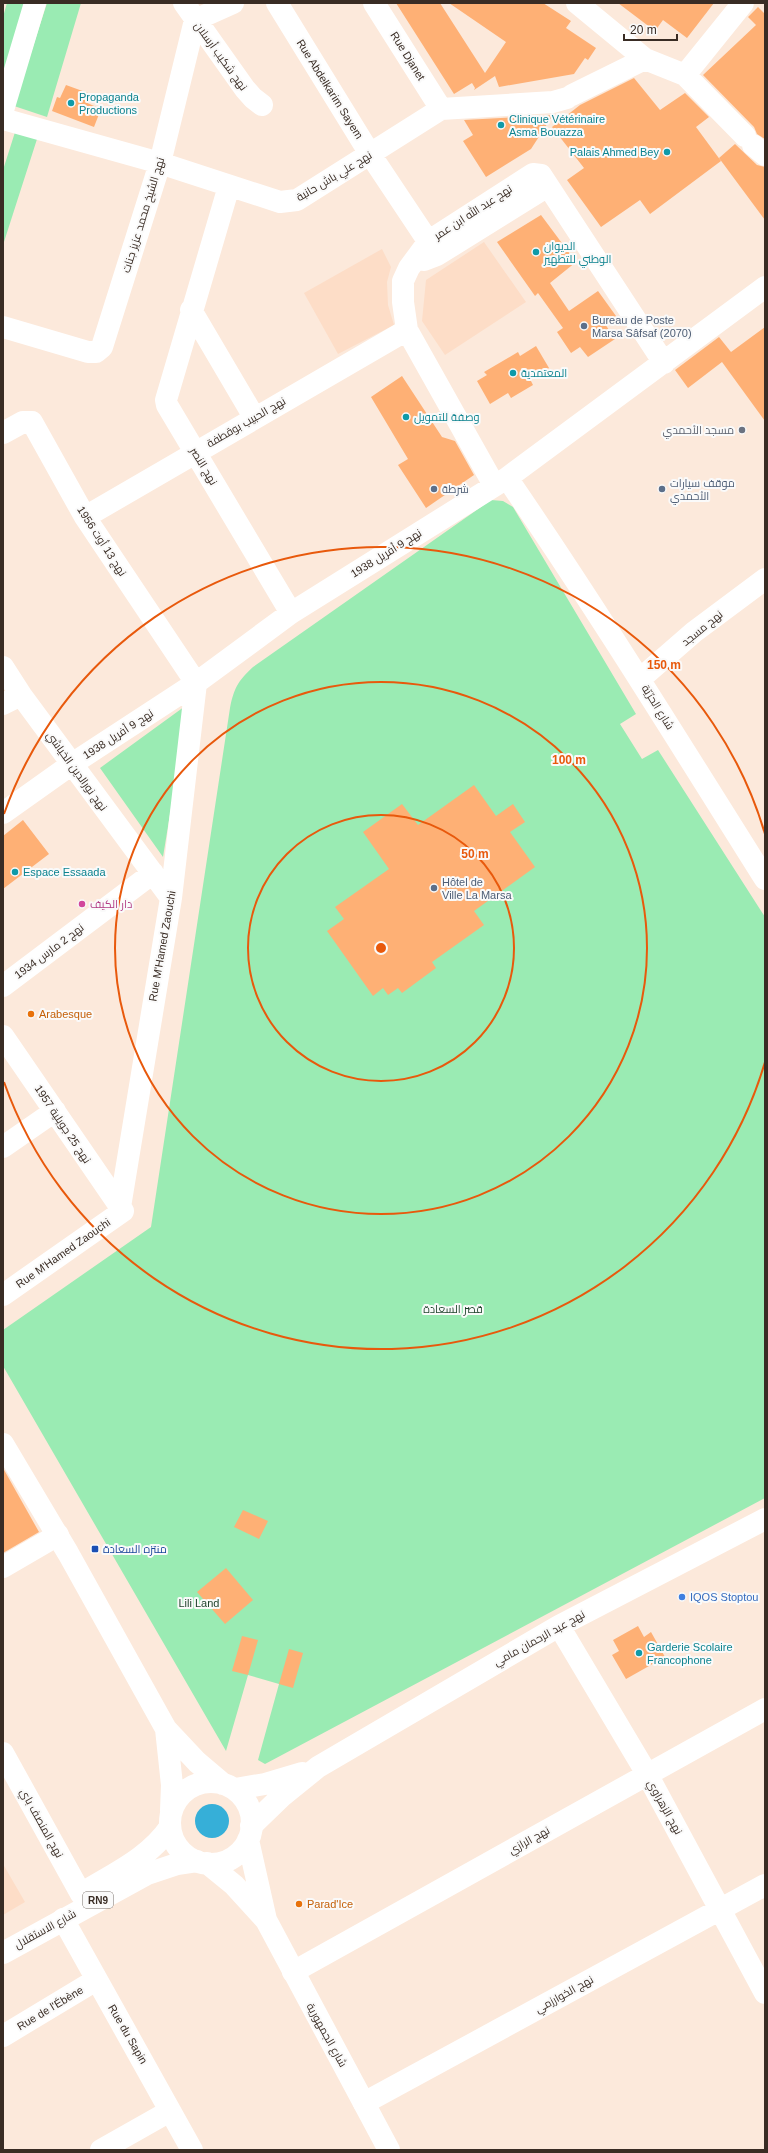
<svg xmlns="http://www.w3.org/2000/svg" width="768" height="2153" font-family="Arial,Cairo,sans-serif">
<rect width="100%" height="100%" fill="#fce9db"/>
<!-- built -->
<path fill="#fdddc7" d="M484 242 526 302 445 355 422 321 426 280Z
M382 249 391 267 387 282 388 305 394 325 338 354 304 293Z
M3 1864 25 1902 3 1915Z"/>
<!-- green -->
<path fill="#9aebb3" d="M7 3H26L3 74V17Z
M47 3H81L47 117 14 106Z
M16 129 38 136 3 245V170Z
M491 500 503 501 513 507 636 714 620 724 642 759 658 750 765 917V1498L265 1764 258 1760 279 1684 248 1675 226 1751 3 1366V1330L151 1227 230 708C234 688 238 681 253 667Z
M188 704 163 857 100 768Z"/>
<!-- water -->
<path fill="#36afd8" d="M195 1821a17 17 0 1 1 34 0a17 17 0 1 1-34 0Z"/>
<!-- building -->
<path fill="#feb075" d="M396 3H440L485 73 506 42 449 3H543L571 21 566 28 596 48 588 60 585 58 574 74 499 87 495 76 474 90 475 88 472 83 454 94Z
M618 3H714L687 38 663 20 655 31Z
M758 7 765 14V139L757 134 754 127 703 75 756 25 748 17Z
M634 78 660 110 685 93 709 117 696 127 721 161 650 214 640 200 601 227 567 180 584 168 552 127 580 105Z
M66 85 88 93 85 102 101 109 94 127 52 111 57 97 60 98Z
M553 115 531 149 486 177 463 141 473 135 464 120Z
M735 144 757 165 765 167V220L719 158Z
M541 215 576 262 550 283 569 311 598 291 616 316 605 324 615 339 588 357 580 347 571 353 557 332 563 328 538 293 535 296 497 242Z
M765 327V421L722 362 688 388 675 370 719 337 731 352Z
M536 346 549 368 530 379 533 385 511 398 508 393 490 404 477 381 487 375 484 372 518 352 520 356Z
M402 376 442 437 455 441 474 475 426 508 398 465 408 459 371 397Z
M474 785 496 816 513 804 525 822 510 832 535 867 474 911 484 925 432 962 436 968 402 993 398 988 388 995 383 988 373 996 327 931 344 919 335 907 389 869 363 832 402 804 418 825Z
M23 820 49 854 3 889V836Z
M3 1468 39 1532 3 1553Z
M243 1510 268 1521 259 1539 234 1527Z
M226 1568 253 1600 225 1624 197 1592Z
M638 1626 644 1637 651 1632 665 1657 626 1679 612 1655 619 1651 613 1640Z
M242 1636 258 1640 248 1675 232 1671Z
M289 1649 303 1653 293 1688 279 1684Z"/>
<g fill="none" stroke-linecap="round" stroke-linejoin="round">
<!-- minor -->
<path stroke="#fff" stroke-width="22" d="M184 3 245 89 253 98 262 105
M277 3 370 154 436 253
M374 3 441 109
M577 3 645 59 685 75 745 136
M685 75 743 3
M572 95 645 59
M3 119 160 163 280 202 297 200 441 109 553 102 567 98
M753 145 765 155
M229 186 166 400 167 405 291 613
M424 260 437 255 548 186
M191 310 254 417
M3 327 88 352H96L102 347 160 163 195 20 233 3
M3 433 23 422H32L85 517 196 683 171 898 120 1207
M507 478C597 609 680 744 765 879
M494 485 407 330 403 302V281L409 268 429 241 533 174 541 175 664 363
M85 517 407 330
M3 667 21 695 171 898
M640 679 694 632 765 579
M3 704 21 695
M3 813 72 764 196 683 291 613 507 478 765 287
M3 986 153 873
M3 1036 123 1211 3 1295
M3 1147 55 1111
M3 1567 58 1535
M559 1626 647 1774 765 1993
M3 1753 81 1894
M235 1789 265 1784 302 1773
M251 1826 281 1797 318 1767 559 1626 765 1519
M63 1919 192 2150
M293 1972 765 1709
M3 2036 96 1980
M364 2103 765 1885
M101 2150 170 2111"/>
<!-- major -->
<path stroke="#fff" stroke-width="22" d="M3 110 35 3
M3 1444 68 1553 166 1729 197 1762 223 1784
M166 1729 172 1785 171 1811
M170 1823a41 41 0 1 1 82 0a41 41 0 1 1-82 0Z
M248 1840 266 1920 389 2150
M207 1863 234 1885 265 1919"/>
<!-- highway -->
<path stroke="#fff" stroke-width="22" d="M84 1892C115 1873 149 1858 170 1827
M3 1953 147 1874 177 1864 197 1861"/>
</g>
<!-- distance rings -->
<g fill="none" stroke="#e8590c" stroke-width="2">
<circle cx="381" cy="948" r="133"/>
<circle cx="381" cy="948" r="266"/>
<path d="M765 1062A400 400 0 0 1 4 1082M4 814A400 400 0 0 1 765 834"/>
</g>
<!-- markers -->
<g fill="#0f9aa8" stroke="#fafafa" stroke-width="1.5">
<circle cx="71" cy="103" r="4"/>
<circle cx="501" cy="125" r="4"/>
<circle cx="667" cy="152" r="4"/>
<circle cx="536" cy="252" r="4"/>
<circle cx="513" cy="373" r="4"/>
<circle cx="406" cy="417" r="4"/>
<circle cx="15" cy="872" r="4"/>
<circle cx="639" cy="1653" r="4"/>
</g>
<g fill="#5c6f8a" stroke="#fafafa" stroke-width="1.5">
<circle cx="584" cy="326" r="4"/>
<circle cx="434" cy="489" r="4"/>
<circle cx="662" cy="489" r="4"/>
<circle cx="434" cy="888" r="4"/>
</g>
<circle fill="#6b7280" stroke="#fafafa" stroke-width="1.5" cx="742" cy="430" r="4"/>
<circle fill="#d1479c" stroke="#fafafa" stroke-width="1.5" cx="82" cy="904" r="4"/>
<g fill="#e8710a" stroke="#fafafa" stroke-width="1.5">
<circle cx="31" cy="1014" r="4"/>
<circle cx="299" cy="1904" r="4"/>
</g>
<rect fill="#1a4fb4" stroke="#fafafa" stroke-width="1.5" x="91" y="1545" width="8" height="8" rx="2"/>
<circle fill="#3f7fe0" stroke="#fafafa" stroke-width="1.5" cx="682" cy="1597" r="4"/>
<g text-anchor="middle" stroke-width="4" stroke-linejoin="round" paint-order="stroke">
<!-- shield labels -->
<rect fill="#fafafa" stroke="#736a64" stroke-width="1" x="83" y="1892" width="30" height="16" rx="3"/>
<g font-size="10" font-weight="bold" fill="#392c24">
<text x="98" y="1904">RN9</text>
</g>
<!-- street labels -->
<g font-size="11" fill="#392c24" stroke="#fafafa">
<text transform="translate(221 56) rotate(54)" y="4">نهج شكيب أرسلان</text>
<text transform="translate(408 56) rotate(58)" y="4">Rue Djanet</text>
<text transform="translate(330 89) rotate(58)" y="4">Rue Abdelkarim Sayem</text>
<text transform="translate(334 176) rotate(-31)" y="4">نهج علي باش حانبة</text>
<text transform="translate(473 212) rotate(-33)" y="4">نهج عبد الله ابن عمر</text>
<text transform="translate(143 215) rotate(-73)" y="4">نهج الشيخ محمد عزيز جنات</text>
<text transform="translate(246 422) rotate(-30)" y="4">نهج الحبيب بوقطفة</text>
<text transform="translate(204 466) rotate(59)" y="4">نهج النصر</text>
<text transform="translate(102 541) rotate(57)" y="4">نهج 13 أوت 1956</text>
<text transform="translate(386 553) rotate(-32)" y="4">نهج 9 أفريل 1938</text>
<text transform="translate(702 628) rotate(-39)" y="4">نهج مسجد</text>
<text transform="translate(658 707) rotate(58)" y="4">شارع الحرّيّة</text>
<text transform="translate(118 734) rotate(-33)" y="4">نهج 9 أفريل 1938</text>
<text transform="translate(77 771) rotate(54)" y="4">نهج نورالدين الخياشي</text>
<text transform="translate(162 946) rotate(-80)" y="4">Rue M'Hamed Zaouchi</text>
<text transform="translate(49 951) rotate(-37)" y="4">نهج 2 مارس 1934</text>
<text transform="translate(63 1124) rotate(56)" y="4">نهج 25 جويلية 1957</text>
<text transform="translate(63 1253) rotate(-35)" y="4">Rue M'Hamed Zaouchi</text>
<text transform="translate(539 1638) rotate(-29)" y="4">نهج عبد الرحمان مامي</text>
<text transform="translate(665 1807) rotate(61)" y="4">نهج الزهراوي</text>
<text transform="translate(42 1823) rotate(61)" y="4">نهج المنصف باي</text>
<text transform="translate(529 1840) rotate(-29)" y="4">نهج الرازي</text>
<text transform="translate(45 1929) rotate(-29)" y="4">شارع الاستقلال</text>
<text transform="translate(564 1994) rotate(-29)" y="4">نهج الخوارزمي</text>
<text transform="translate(50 2008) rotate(-31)" y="4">Rue de l'Ébène</text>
<text transform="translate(128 2034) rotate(60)" y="4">Rue du Sapin</text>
<text transform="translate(327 2035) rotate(61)" y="4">شارع الجمهورية</text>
</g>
<!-- culture labels -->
<g font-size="11" fill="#0d838f" stroke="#fafafa" text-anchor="start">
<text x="79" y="101">Propaganda<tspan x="79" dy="13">Productions</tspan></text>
<text x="509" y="123">Clinique Vétérinaire<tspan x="509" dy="13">Asma Bouazza</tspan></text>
<text x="659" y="156" text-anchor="end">Palais Ahmed Bey</text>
<text x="544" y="250">الديوان<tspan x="544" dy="13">الوطني للتطهير</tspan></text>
<text x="521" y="377">المعتمدية</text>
<text x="414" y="421">وصفة للتمويل</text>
<text x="23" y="876">Espace Essaada</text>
<text x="647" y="1651">Garderie Scolaire<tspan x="647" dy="13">Francophone</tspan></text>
</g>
<!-- service labels -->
<g font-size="11" fill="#4e5e75" stroke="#fafafa" text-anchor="start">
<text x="592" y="324">Bureau de Poste<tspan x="592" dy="13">Marsa Sâfsaf (2070)</tspan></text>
<text x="670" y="487">موقف سيارات<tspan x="670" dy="13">الأحمدي</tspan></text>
<text x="442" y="493">شرطة</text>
<text x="442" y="886">Hôtel de<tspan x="442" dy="13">Ville La Marsa</tspan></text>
</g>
<!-- worship labels -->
<g font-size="11" fill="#5b616d" stroke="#fafafa" text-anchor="end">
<text x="734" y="434">مسجد الأحمدي</text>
</g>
<!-- hotel labels -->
<g font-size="11" fill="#b23c85" stroke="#fafafa" text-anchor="start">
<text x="90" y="908">دار الكيف</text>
</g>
<!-- food labels -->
<g font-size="11" fill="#c56008" stroke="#fafafa" text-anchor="start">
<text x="39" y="1018">Arabesque</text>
<text x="307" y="1908">Parad'Ice</text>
</g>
<!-- park labels -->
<g font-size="11" fill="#1a3e27" stroke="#fafafa">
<text x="453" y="1313">قصر السعادة</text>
<text x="199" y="1607">Lili Land</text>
</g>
<!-- transit labels -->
<g font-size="11" fill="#164399" stroke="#fafafa" text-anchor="start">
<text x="103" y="1553">منتزه السعادة</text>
</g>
<!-- shop labels -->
<g font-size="11" fill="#366cbe" stroke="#fafafa" text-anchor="start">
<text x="690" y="1601">IQOS Stoptou</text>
</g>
</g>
<circle cx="381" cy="948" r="6" fill="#e8590c" stroke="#fafafa" stroke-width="2"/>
<g font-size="12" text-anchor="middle" font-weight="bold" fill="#e8590c" stroke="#fafafa" stroke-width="4" stroke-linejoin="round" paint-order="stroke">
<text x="664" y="669">150 m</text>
<text x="569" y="764">100 m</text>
<text x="475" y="858">50 m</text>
</g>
<!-- border -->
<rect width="768" height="2153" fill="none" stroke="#392c24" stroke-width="8"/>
<!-- scale -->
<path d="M624 34v6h53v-6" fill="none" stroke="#392c24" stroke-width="2"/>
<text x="630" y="34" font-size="12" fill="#392c24" stroke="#fafafa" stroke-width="3" paint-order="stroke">20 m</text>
</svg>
